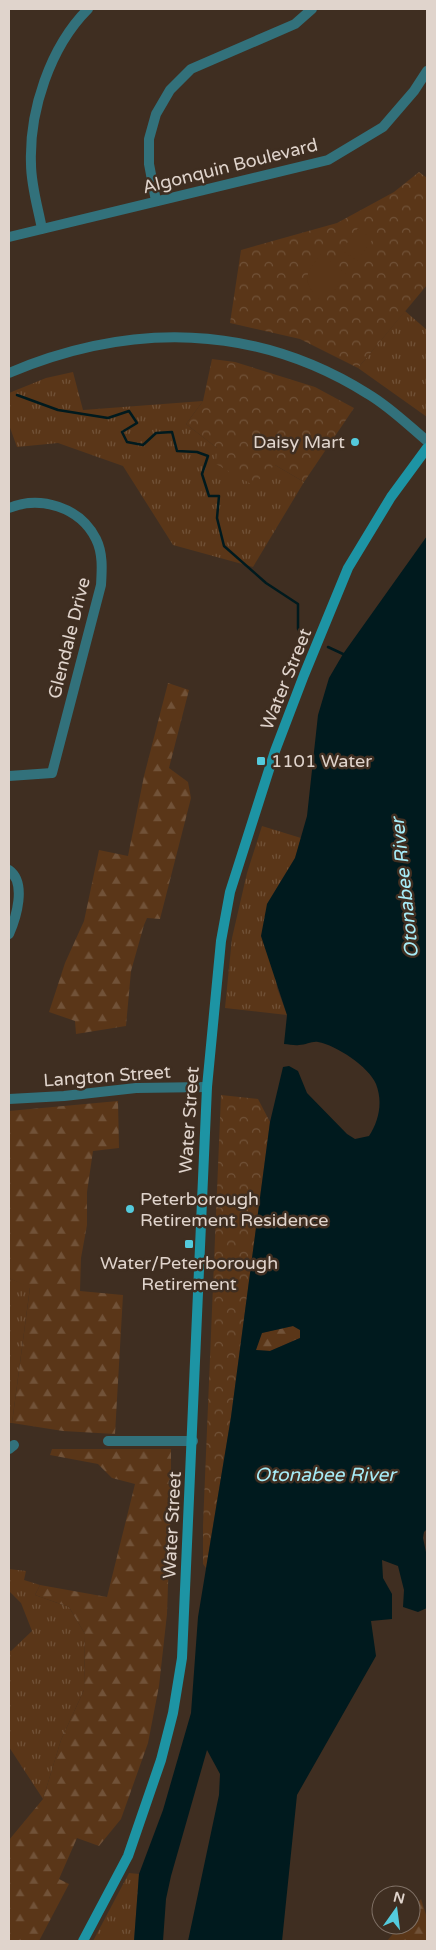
<svg xmlns="http://www.w3.org/2000/svg" width="436" height="1950" font-family="'Varela Round',sans-serif">
<defs>
<pattern id="grass-tufts" width="24" height="20" patternUnits="userSpaceOnUse" patternTransform="scale(1.25)"><rect width="24" height="20" fill="#5a3618"/><path d="M3 7l-1-3M5 7V3M7 7l1-3M15 17l-1-3M17 17v-4M19 17l1-3" fill="none" stroke="#715238"/></pattern>
<pattern id="forest-firs" width="22" height="20" patternUnits="userSpaceOnUse" patternTransform="scale(1.25)"><rect width="22" height="20" fill="#5a3618"/><path d="M5 1l3.5 6h-7zM16 11l3.5 6h-7z" fill="#715238"/></pattern>
<pattern id="park-crowns" width="20" height="18" patternUnits="userSpaceOnUse" patternTransform="scale(1.25)"><rect width="20" height="18" fill="#5a3618"/><path d="M2 6a3 3 0 1 1 6 0M12 15a3 3 0 1 1 6 0" fill="none" stroke="#715238"/></pattern>
</defs>
<rect width="100%" height="100%" fill="#3f2e21"/>
<!-- grass -->
<path fill="url(#grass-tufts)" d="M405 311 427 330V417L358 368Z
M73 372 83 410 203 401 186 424 217 448 275 465 304 482 253 567 173 545 123 466 58 443 17 447 9 425V393L46 378Z
M262 826 301 838 295 858 267 904 277 988 287 1015 225 1008 232 938 247 873Z
M9 1278 30 1287 12 1423H9Z
M9 1569 26 1571 24 1580 40 1585 35 1595 69 1607 85 1634 84 1690 61 1740 43 1799 9 1747V1650L11 1651 32 1631 21 1603 9 1591Z
M129 1873 139 1874 134 1941H93Z"/>
<!-- forest -->
<path fill="url(#forest-firs)" d="M168 683 189 690 169 768 188 782 191 798 160 919 147 918 144 925 131 971 126 1026 76 1034 75 1021 49 1012 65 963 84 921 99 850 128 856 144 776Z
M118 1101 119 1148 93 1151 87 1192V1225L81 1258 80 1291 123 1295 115 1434 63 1431 12 1423 30 1288 9 1278V1111Z
M293 1326 300 1330V1338L270 1351 255 1350 261 1333Z
M52 1449H171V1500L167 1614 159 1686 148 1743 121 1819 99 1846 77 1838 59 1879 69 1884 39 1941H9V1840L43 1799 61 1740 84 1690 85 1634 69 1607 35 1595 40 1585 107 1597 135 1484 112 1478 98 1464 50 1455Z
M421 1899 427 1918V1941H387L400 1925H411V1911Z"/>
<!-- park -->
<path fill="url(#park-crowns)" d="M419 172 427 178V285L358 368 300 339 230 323 241 250 337 223 394 192Z
M212 359 235 362 315 387 354 408 304 482 275 465 253 485 216 464 217 448 186 424 203 401Z
M221 1095 258 1099 270 1122 231 1417 206 1568 203 1564V1525Z"/>
<!-- pitch -->
<path fill="#5a3618" d="M358 228 372 240 357 261 342 250Z
M321 254 346 274V279L322 302C302 282 303 276 321 254Z"/>
<!-- water -->
<path fill="#001a1e" fill-rule="evenodd" d="M427 536V1529L424 1532 423 1538 427 1557V1608L418 1612 403 1607 404 1590 398 1566 382 1560 383 1578 392 1594V1619L371 1621 376 1656 297 1795 282 1941H188L219 1795 220 1774 207 1750 171 1876 166 1899 163 1941H134L139 1874 163 1810 191 1713 198 1617 231 1417 270 1122 283 1067 289 1066 298 1071 307 1093 347 1134 355 1139 369 1136C379 1121 383 1102 376 1084 369 1067 336 1045 318 1042 312 1041 306 1045 299 1045 295 1046 289 1044 284 1044L287 1015 261 936 267 904 295 858 307 816 318 715 329 678 343 654ZM293 1326 300 1330V1338L270 1351 256 1350 262 1333Z"/>
<g fill="none" stroke-linecap="round" stroke-linejoin="round">
<!-- stream -->
<path stroke="#001a1e" stroke-width="2.5" d="M17 395 58 410 108 418 129 411 137 423 122 432 127 442 143 445 156 433 172 432 177 451 197 452 208 456 202 474 209 496H219L217 518 224 546 266 583 298 604V629L305 642
M328 647 343 654"/>
<!-- minor -->
<path stroke="#32717b" stroke-width="10" d="M156 201 149 164V139L156 114 170 90 191 69 295 24 312 9
M42 229C38 208 31 185 31 164 29 111 50 47 88 9
M9 237 328 160 383 127 414 91 427 71
M9 508C40 495 80 507 96 539 103 553 102 569 101 585L52 773 9 776
M9 870C27 883 16 918 9 934
M9 1099 64 1096 136 1088 207 1087
M108 1441H193
M9 1449 14 1445"/>
<!-- tertiary -->
<path stroke="#32717b" stroke-width="10" d="M9 373C130 322 255 323 368 394 390 407 408 425 427 441"/>
<!-- secondary -->
<path stroke="#1d94a4" stroke-width="10" d="M83 1941 128 1856 161 1760 173 1713 182 1658 207 1087 221 941 230 892 275 751 304 675 348 568 391 497 427 448"/>
</g>
<!-- markers -->
<g fill="#54cadc" stroke="#3f2e21" stroke-width="2">
<circle cx="355" cy="442" r="5"/>
<rect x="256" y="756" width="10" height="10" rx="2.5"/>
<circle cx="130" cy="1209" r="5"/>
<rect x="184" y="1239" width="10" height="10" rx="2.5"/>
</g>
<g text-anchor="middle" stroke-width="5" stroke-linejoin="round" paint-order="stroke">
<!-- street labels -->
<g font-size="18" fill="#e0d4cc" stroke="#3f2e21">
<text transform="translate(230 166) rotate(-14)" y="6">Algonquin Boulevard</text>
<text transform="translate(69 638) rotate(-76)" y="6">Glendale Drive</text>
<text transform="translate(286 679) rotate(-68)" y="6">Water Street</text>
<text transform="translate(107 1076) rotate(-4)" y="6">Langton Street</text>
<text transform="translate(189 1120) rotate(-86)" y="6">Water Street</text>
<text transform="translate(172 1525) rotate(-87)" y="6">Water Street</text>
</g>
<!-- poi labels -->
<g font-size="18" fill="#e0d4cc" stroke="#3f2e21" text-anchor="start">
<text x="345" y="448" text-anchor="end">Daisy Mart</text>
<text x="271" y="767">1101 Water</text>
<text x="140" y="1205">Peterborough<tspan x="140" dy="21">Retirement Residence</tspan></text>
<text x="189" y="1269" text-anchor="middle">Water/Peterborough<tspan x="189" dy="21">Retirement</tspan></text>
</g>
<!-- water labels -->
<g font-size="19" font-style="italic" fill="#a7ecf7" stroke="#3f2e21">
<text transform="translate(404 888) rotate(-96)" y="7">Otonabee River</text>
<text x="325" y="1481">Otonabee River</text>
</g>
</g>
<!-- border -->
<rect width="436" height="1950" fill="none" stroke="#e0d4cc" stroke-width="20"/>
<!-- north arrow -->
<g transform="translate(396 1910) rotate(14)"><circle r="24" fill="#3f2e21" stroke="#7f7065"/>
<path d="M0-4L9 19L0 12L-9 19Z" fill="#54cadc"/>
<text y="-8" font-size="14" font-weight="bold" text-anchor="middle" fill="#e0d4cc">N</text>
</g>
</svg>
